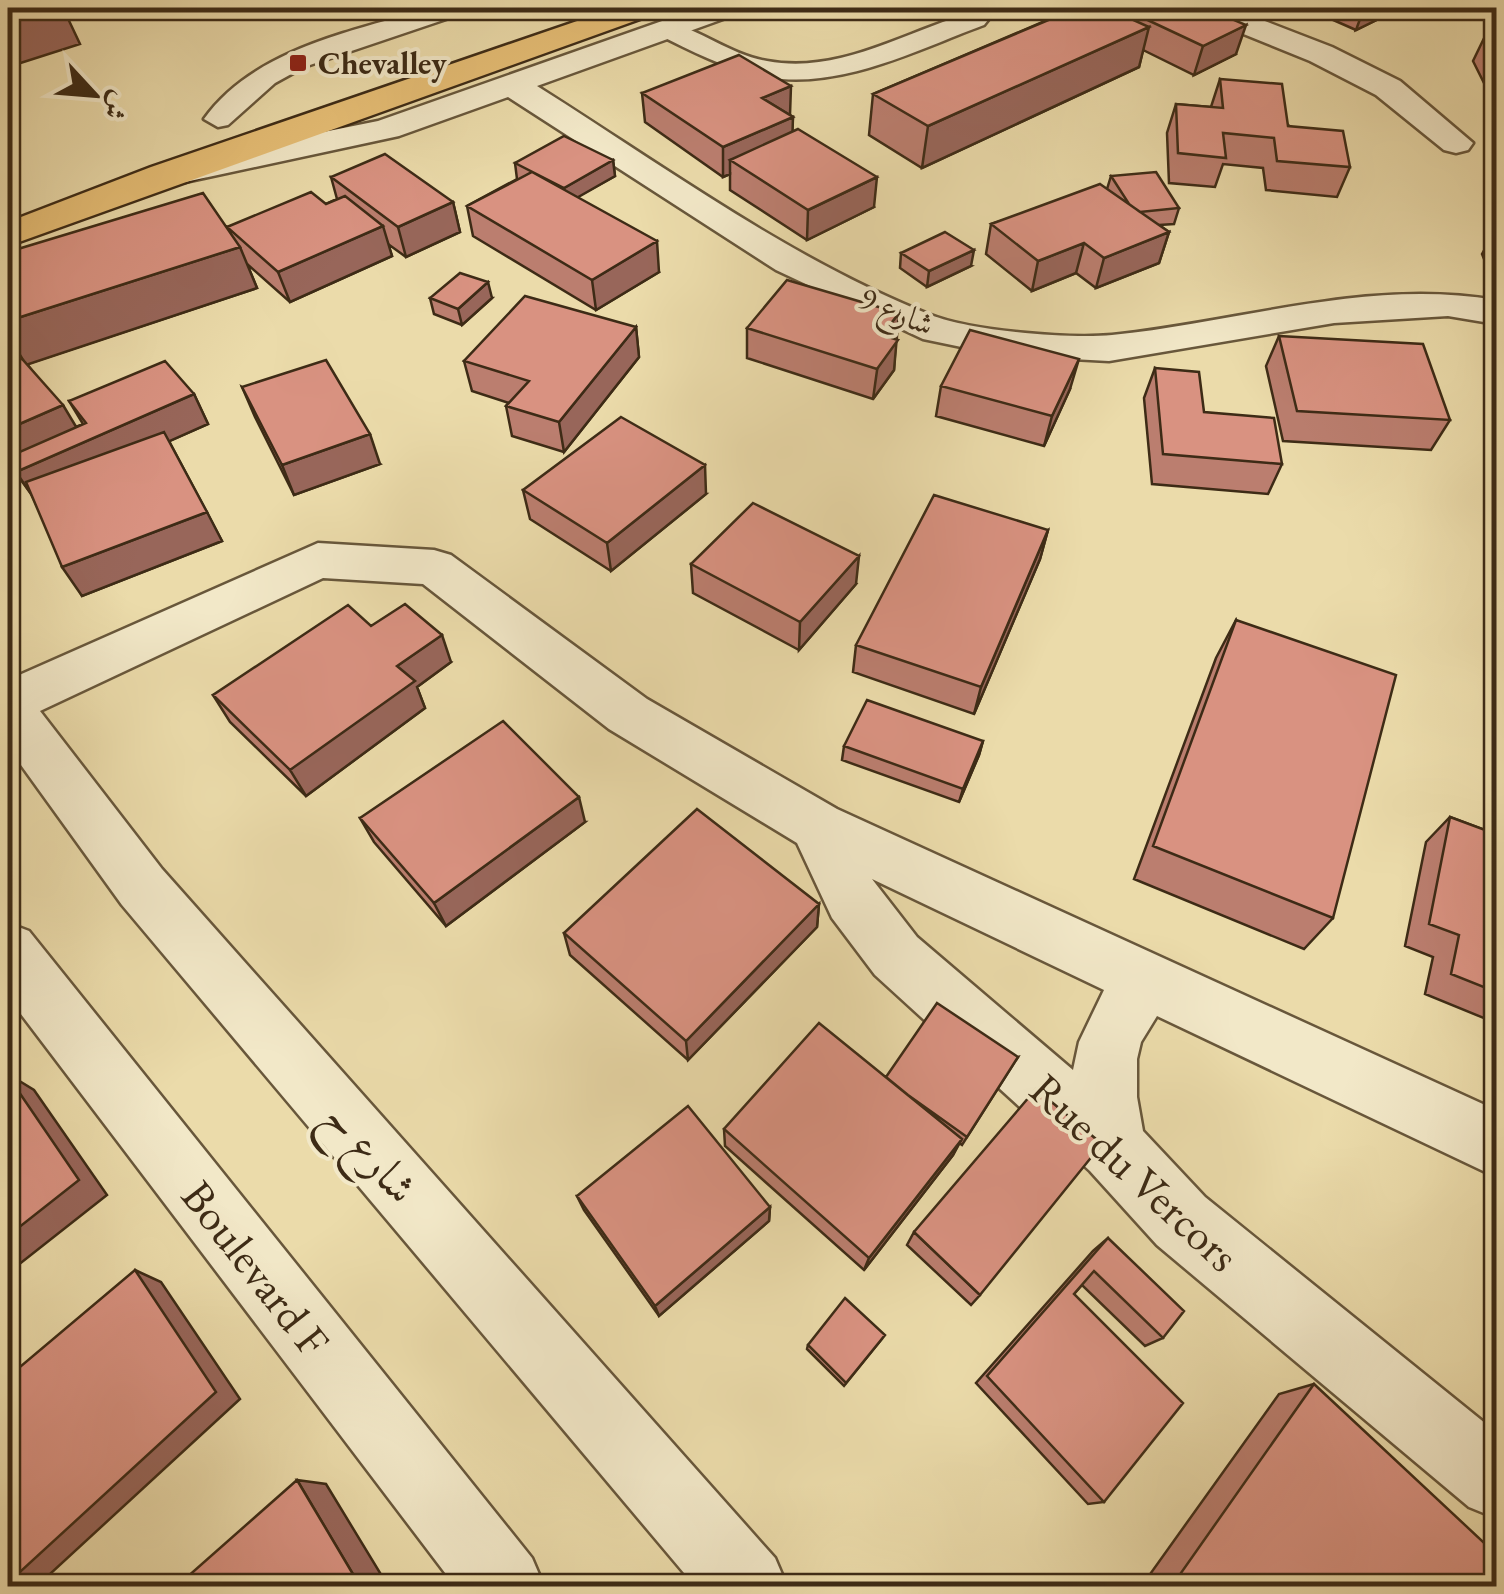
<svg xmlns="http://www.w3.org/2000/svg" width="1504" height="1594" font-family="'EB Garamond',Amiri,serif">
<rect width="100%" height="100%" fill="#ebdbaa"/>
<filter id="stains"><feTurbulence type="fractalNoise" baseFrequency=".002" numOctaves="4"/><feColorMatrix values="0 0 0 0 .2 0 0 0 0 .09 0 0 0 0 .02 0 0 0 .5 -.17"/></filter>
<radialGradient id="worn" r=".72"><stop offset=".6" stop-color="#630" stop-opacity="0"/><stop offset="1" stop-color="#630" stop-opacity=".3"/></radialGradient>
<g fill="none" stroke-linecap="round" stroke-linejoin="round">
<defs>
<path id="service" d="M431 8H467L464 13 304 67 275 83 228 125 218 127 204 119C254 49 353 31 431 8Z
M975 12 988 20 984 25C916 50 841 90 766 77 727 70 692 51 657 34L653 29 666 21C701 30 731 55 767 61 841 75 906 30 975 12Z"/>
<path id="minor" d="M699 8H741L737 14 537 86C664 166 791 260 931 315 971 331 1069 339 1112 335 1241 322 1367 278 1496 300V324L1448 316 1334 323 1109 361 1000 355 923 339 776 270 508 97 399 136 185 182 173 178 167 171 173 164 185 160 378 121Z
M1190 8H1231L1332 47 1400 81 1473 143 1468 150 1456 153 1444 150 1376 95 1310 61 1194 14Z
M318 543 434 550 451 555 647 699 837 809 1496 1110V1177L1157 1016 1141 1042 1137 1059V1097L1143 1131 1205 1197 1496 1432V1518L1469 1507 1157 1245 1090 1171 875 975 832 918 797 843 609 729 423 584 323 578 40 711 162 869 775 1558 787 1586H695L122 905 8 747V680ZM872 879 1104 990 1079 1042 1073 1070 917 937Z
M8 923 29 931 532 1558 544 1586H455L8 997Z"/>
<path id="trunk" d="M615 8H658L654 14 8 246V222L151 167Z"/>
</defs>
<!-- service casing -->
<use href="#service" stroke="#68573b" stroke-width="5"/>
<!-- minor casing -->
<use href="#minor" stroke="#68573b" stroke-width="5"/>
<!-- trunk casing -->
<use href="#trunk" stroke="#3d2b16" stroke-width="5"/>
<!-- service -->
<use href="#service" fill="#f2e8c8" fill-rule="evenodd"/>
<!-- minor -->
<use href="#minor" fill="#f2e8c8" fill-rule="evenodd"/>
<!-- trunk -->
<use href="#trunk" fill="#e6be75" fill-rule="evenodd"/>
</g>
<!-- wall -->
<path fill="#bb7e6f" stroke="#3d2b16" stroke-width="2.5" d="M1056 8H1206L1236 54 1194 75 1143 50 1139 67 922 168 869 135 873 94 1066 12Z
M1306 8H1401L1356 30Z
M1487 32 1496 33V88L1486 87 1473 61Z
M1220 79 1350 167 1337 197 1266 190 1263 168 1223 164 1215 187 1169 183 1167 133 1176 104 1211 107Z
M642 93 790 115 793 117 792 132 874 207 807 240 730 190V174L723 177 645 122Z
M613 160 615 176 577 197 659 272 596 310 473 236 467 206 517 179 515 163Z
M1111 176 1179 208 1174 224 1159 225 1169 232 1159 263 1096 288 1076 273 1032 291 986 254 991 224 1107 189Z
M331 177 453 202 460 232 406 257 388 244 392 256 290 302 247 264 257 288 27 364 76 427 83 424 69 401 194 394 208 424 169 441 222 541 82 596 31 494 11 466 8 467V347L25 362 8 335V252L227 227 326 204 337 199Z
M1491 238H1496V281H1493L1482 254Z
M901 253 971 266 927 287 900 268Z
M430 298H492L462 325 434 314Z
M636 327 639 357 564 452 512 436 506 406 509 403 472 391 464 361Z
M747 328 896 339 894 370 873 399 747 358Z
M1279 336 1450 420 1431 450 1283 441 1266 366Z
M1155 368 1204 412 1282 464 1268 494 1152 484 1144 398Z
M941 386 1070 389 1044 446 936 416Z
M242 387 380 464 294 495 255 417Z
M523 490 706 494 611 571 530 519Z
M1048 530 1040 559 974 714 853 672 856 645Z
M691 564 856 584 799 650 693 593Z
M1236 620 1333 918 1304 949 1134 879 1216 658Z
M371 626 451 662 417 687 425 708 306 796 230 722 213 695Z
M983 741 979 755 959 802 842 760 844 746Z
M1450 817 1496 834V1023L1425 994 1433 957 1405 946 1426 842Z
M360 818 585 822 446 926 374 842Z
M819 904 817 927 688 1060 570 955 564 933Z
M1018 1057 962 1145 959 1143 953 1155 864 1270 725 1146 724 1129Z
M577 1196 770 1207 769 1221 659 1316 584 1210Z
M914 1232 980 1295 971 1305 907 1245Z
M1108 1238 1163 1338 1145 1346 1082 1285 1074 1294 1104 1502 1088 1504 976 1383 1093 1251Z
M881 1340 844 1386 807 1349 808 1345Z
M1314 1384 1496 1586H1157L1148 1577 1279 1394Z"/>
<!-- shaded-wall -->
<path fill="#98665a" stroke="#3d2b16" stroke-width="2.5" d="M8 8H63L80 44 8 67Z
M1364 8H1401L1356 30Z
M1246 25 1236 54 1194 75 1203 46Z
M1149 27 1139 67 922 168 928 126Z
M791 86 790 115 762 98Z
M793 117 792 147 730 160V174L723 177V147Z
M613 160 615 176 566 204 564 188Z
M877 177 874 207 807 240 808 210Z
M453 202 460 232 406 257 398 227Z
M383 226 392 256 290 302 278 272Z
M1169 232 1159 263 1096 288 1104 258Z
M657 241 659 272 596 310 592 280Z
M1084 243 1076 273 1032 291 1038 261Z
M240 247 257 288 26 365 8 335V321Z
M974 250 971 266 927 287 929 271Z
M488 282 492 298 462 325 458 309Z
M899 313 894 370 873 399 882 335Z
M636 327 639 357 564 452 559 422Z
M1079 359 1070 389 1044 446 1052 416Z
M194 394 208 424 36 501 16 472Z
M63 405 81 435 8 467V429Z
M370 434 380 464 294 495 282 465Z
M705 465 706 494 611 571 607 543Z
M207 512 222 541 82 596 62 567Z
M1048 530 1040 559 974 714 981 687Z
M859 556 856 584 799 650 800 622Z
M442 635 451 662 417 687 425 708 306 796 290 770 397 666Z
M983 741 979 755 959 802 963 789Z
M579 797 585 822 446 926 434 903Z
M819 904 817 927 688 1060 686 1041Z
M8 1074 34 1090 107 1195 8 1273Z
M962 1139 953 1155 864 1270 869 1258Z
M770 1207 769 1221 659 1316 655 1306Z
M135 1270 161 1282 240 1399 37 1586H8Z
M297 1480 326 1484 388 1586H360Z"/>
<!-- building -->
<path fill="#d99281" stroke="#3d2b16" stroke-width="2.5" d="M1077 8H1107L1149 27 928 126 873 94Z
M1122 8H1206L1246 25 1203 46Z
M1487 32 1496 33V50Z
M739 55 791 86 762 98 793 117 723 147 642 93Z
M1220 79 1282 84 1288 126 1343 131 1350 167 1277 161 1274 138 1223 133 1226 158 1178 153 1176 104 1223 108Z
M798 129 877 177 808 210 730 160Z
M564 136 613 160 564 188 515 163Z
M385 154 453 202 398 227 331 177Z
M532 172 657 241 592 280 467 206Z
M1156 172 1179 208 1140 212 1129 204 1111 176Z
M1100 184 1169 232 1104 258 1084 243 1038 261 991 224Z
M311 192 326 204 345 196 383 226 278 272 227 227Z
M203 193 240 247 8 321V252Z
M945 232 974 250 929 271 901 253Z
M1491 238H1496V251Z
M460 273 488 282 458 309 430 298Z
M787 280 899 313 882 335 898 340 877 369 747 328Z
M525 296 636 327 559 422 506 406 529 381 464 361Z
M970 330 1079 359 1052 416 941 386Z
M1279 336 1423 344 1450 420 1297 411Z
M8 347 23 360 63 405 8 429Z
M326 360 370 434 282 465 242 387Z
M165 361 194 394 16 472 8 457 86 423 69 401Z
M1155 368 1199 372 1204 412 1274 418 1282 464 1163 454Z
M621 417 705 465 607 543 523 490Z
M164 432 207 512 62 567 26 482Z
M934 495 1048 530 981 687 856 645Z
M753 503 859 556 800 622 691 564Z
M405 604 442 635 397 666 415 681 290 770 213 695 348 605 371 626Z
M1236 620 1396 675 1333 918 1153 846Z
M867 700 983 741 963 789 844 746Z
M503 721 579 797 434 903 360 818Z
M697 809 819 904 686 1041 564 933Z
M1450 817 1496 834V992L1451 974 1459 935 1429 924Z
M937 1003 1018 1057 967 1137 908 1095 886 1077Z
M819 1023 962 1139 869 1258 724 1129Z
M8 1076 79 1180 8 1236Z
M1036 1089 1102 1144 980 1295 914 1232Z
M688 1106 770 1207 655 1306 577 1196Z
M1108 1238 1184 1311 1163 1338 1094 1271 1074 1294 1183 1403 1104 1502 987 1376Z
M135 1270 216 1392 8 1583V1377Z
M845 1298 885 1335 846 1383 808 1345Z
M1314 1384 1496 1554V1586H1182L1176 1580Z
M297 1480 360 1586H177Z"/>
<!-- markers -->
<rect fill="#8f2418" stroke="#f2e8c8" stroke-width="4" x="288" y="53" width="20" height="20" rx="5"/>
<g text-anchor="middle" stroke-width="8" stroke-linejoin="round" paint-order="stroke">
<!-- far-poi labels -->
<g font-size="32" font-weight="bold" fill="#3d2b16" stroke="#f2e8c8" text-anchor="start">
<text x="318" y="74">Chevalley</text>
</g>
<!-- far-street labels -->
<g font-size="32" fill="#3d2b16" stroke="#f2e8c8">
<text transform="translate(897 311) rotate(23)" y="11">شارع 9</text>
</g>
<!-- near-street labels -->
<g font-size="45" fill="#3d2b16" stroke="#f2e8c8">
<text transform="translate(371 1152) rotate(49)" y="16">شارع ح</text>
<text transform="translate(1135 1172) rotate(43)" y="16">Rue du Vercors</text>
<text transform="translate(256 1268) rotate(52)" y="16">Boulevard F</text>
</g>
</g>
<!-- margin -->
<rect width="1504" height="1594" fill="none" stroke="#ebdbaa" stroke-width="40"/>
<rect x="10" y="10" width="1484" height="1574" fill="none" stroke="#3d2b16" stroke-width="5"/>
<rect x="20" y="20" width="1464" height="1554" fill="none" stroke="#3d2b16" stroke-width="2.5"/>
<!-- north arrow -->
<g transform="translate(95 95) rotate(116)" stroke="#f2e8c8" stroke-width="8" paint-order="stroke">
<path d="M0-8L18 38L0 25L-18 38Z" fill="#3d2b16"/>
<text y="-15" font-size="28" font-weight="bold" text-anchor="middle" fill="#3d2b16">ش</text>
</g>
<rect width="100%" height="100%" filter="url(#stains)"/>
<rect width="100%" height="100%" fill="url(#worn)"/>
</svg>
